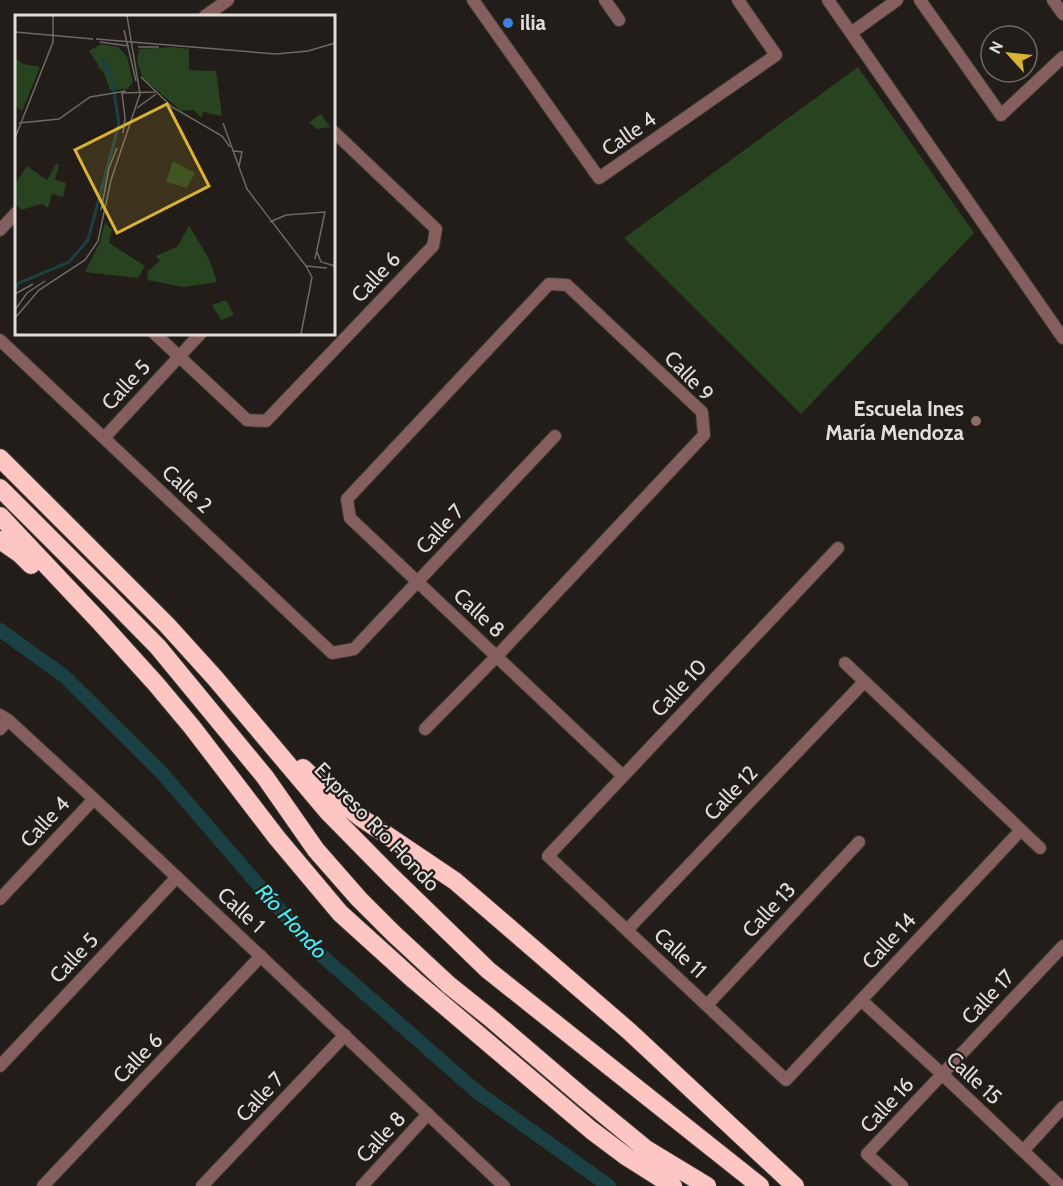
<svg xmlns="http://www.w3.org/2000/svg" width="1063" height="1186" font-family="Cabin,sans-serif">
<rect width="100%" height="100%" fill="#221d18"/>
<!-- green -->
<path fill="#27431f" d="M858 67 974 233 801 414 624 238Z"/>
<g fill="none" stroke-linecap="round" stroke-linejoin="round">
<!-- canal -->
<path stroke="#1b4043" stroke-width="14" d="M0 630 64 676 161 772 312 947 476 1091 609 1186"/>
<defs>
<path id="minor" d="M473 0 599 178 776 55 738 0
M605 0 619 20
M920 0 1001 115 1063 57
M1053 0 1063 14
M205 16 228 0
M851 33 897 0
M0 230 16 213
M154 333 247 420 266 421 433 246 436 229 333 131
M0 340 332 653 354 649 555 436
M104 438 201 333
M838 548 548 856 786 1080 1021 830
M845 663 1040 848
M0 729 8 720
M425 729 497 656 704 435 702 412 567 285 549 284 347 499 350 518 623 776
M0 899 94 799
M627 930 864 682
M861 1000 942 1074 1060 1186
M707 1005 859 842
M0 1066 177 877
M1023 1151 1063 1107
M43 1186 261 956
M202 1186 345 1035
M362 1186 428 1114
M902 1186 867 1154 1063 946"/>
<path id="tertiary" d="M828 0 1063 338
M0 715 8 720 94 799 504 1186"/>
<path id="motorway" d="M0 458 167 625 215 678 328 812 390 875 488 970 760 1186
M0 488 106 594 158 647 265 777 316 850 359 899 393 933 449 985 489 1017 584 1098 646 1149 707 1186
M0 516 99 621 156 684 192 727 277 838 340 913 414 980 591 1130 627 1157 673 1186
M0 540 20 554 31 565
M303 768 326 790 360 817 455 881 630 1032 795 1186"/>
</defs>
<!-- minor casing -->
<use href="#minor" stroke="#3d3833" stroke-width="14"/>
<!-- tertiary casing -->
<use href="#tertiary" stroke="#3d3833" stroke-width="14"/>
<!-- motorway casing -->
<use href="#motorway" stroke="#3d3833" stroke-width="20"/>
<!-- minor -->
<use href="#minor" stroke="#845f5d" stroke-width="12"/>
<!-- tertiary -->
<use href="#tertiary" stroke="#845f5d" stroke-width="12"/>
<!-- motorway -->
<use href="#motorway" stroke="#fec6c2" stroke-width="18"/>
</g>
<!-- markers -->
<circle fill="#3f7fe0" stroke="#221d18" stroke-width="2" cx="508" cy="23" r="6"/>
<circle fill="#8d6e63" stroke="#221d18" stroke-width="2" cx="976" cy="421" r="6"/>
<g text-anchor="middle" stroke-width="4.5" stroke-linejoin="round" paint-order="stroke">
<!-- poi labels -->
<g font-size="21" font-weight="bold" fill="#e1ddda" stroke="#221d18" text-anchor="start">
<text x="520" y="30">ilia</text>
<text x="964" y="416" text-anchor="end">Escuela Ines<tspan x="964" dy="24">María Mendoza</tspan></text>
</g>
<!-- street labels -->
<g font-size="21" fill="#e1ddda" stroke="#221d18">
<text transform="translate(629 134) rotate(-35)" y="7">Calle 4</text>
<text transform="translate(376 277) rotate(-47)" y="7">Calle 6</text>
<text transform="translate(689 376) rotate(46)" y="7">Calle 9</text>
<text transform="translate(126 385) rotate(-47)" y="7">Calle 5</text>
<text transform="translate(187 489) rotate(43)" y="7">Calle 2</text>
<text transform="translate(440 529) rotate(-47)" y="7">Calle 7</text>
<text transform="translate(479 613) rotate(43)" y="7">Calle 8</text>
<text transform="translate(679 688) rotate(-47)" y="7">Calle 10</text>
<text transform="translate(731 793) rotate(-46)" y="7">Calle 12</text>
<text transform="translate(45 822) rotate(-47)" y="7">Calle 4</text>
<text transform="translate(377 827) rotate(46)" y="7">Expreso Río Hondo</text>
<text transform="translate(241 910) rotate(43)" y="7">Calle 1</text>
<text transform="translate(769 910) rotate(-47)" y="7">Calle 13</text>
<text transform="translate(889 941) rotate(-47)" y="7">Calle 14</text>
<text transform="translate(680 953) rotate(43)" y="7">Calle 11</text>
<text transform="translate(74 958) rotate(-47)" y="7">Calle 5</text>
<text transform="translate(988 997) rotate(-47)" y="7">Calle 17</text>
<text transform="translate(138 1058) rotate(-46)" y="7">Calle 6</text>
<text transform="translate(974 1078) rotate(43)" y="7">Calle 15</text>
<text transform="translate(260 1097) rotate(-47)" y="7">Calle 7</text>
<text transform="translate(887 1105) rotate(-47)" y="7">Calle 16</text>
<text transform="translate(381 1137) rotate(-47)" y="7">Calle 8</text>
</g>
<!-- water labels -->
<g font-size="22" font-style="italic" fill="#41f1fc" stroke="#221d18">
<text transform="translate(292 921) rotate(47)" y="8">Río Hondo</text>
</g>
</g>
<!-- overview -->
<g transform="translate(15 15)">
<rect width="320" height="320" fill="#221d18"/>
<path d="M86 29 103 32 112 41 118 67 112 74 95 75 89 58 85 53 82 55 84 51 74 36ZM157 32 174 34V55L201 56 207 101 188 97 186 103 179 95 166 96 128 63 122 46 124 34ZM0 43 8 49 25 52 7 96 0 91ZM305 99 307 100 315 112 302 114 294 108ZM158 146 180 158 172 173 151 167ZM41 149 44 150 40 165 51 168 48 182 37 179 33 193 27 189 6 195 0 188V169L12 151 32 165ZM90 207 97 215 94 228 130 251 123 263 70 257 85 227ZM174 210 195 246 202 267 168 272 132 265 133 256 145 246 141 241 163 231ZM211 285 219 300 206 305 197 290Z" fill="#27431f"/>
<path fill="none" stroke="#1b4043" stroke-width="3" d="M88 44 100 72M0 274 4 268 54 247 73 225 104 109 97 64 86 46"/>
<path fill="none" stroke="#6e6a66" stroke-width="1.5" d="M109 15 121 66M0 17 78 24M81 24 261 39 293 36 320 28M85 27 114 31M123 32H144M126 62 157 92 207 121 215 132M122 93 141 79M4 108 44 104 75 82 111 76M208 108 232 174 291 251M108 118 110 103 107 78 140 77M0 123 38 27V1M219 136 227 137 224 151M86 195 94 153 102 133M255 207 271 200 310 197 300 244M302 237 306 247 320 251M291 251 312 253M0 279 18 269M0 295 12 278 30 266M0 303 24 275 70 245 83 226 96 165 125 79 112 1M286 319 297 262 291 251"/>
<path fill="#dcb233" fill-opacity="0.15" stroke="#dcb233" stroke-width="3" d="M152 89 194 171 102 218 60 135Z"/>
<rect width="320" height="320" fill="none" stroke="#e1ddda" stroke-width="3"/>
</g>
<!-- north arrow -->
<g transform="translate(1009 54) rotate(297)"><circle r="28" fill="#221d18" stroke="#6e6a66" stroke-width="1.5"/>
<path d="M0-4.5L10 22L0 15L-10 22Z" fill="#dcb233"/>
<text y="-9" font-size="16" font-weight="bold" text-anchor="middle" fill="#e1ddda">N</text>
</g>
</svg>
